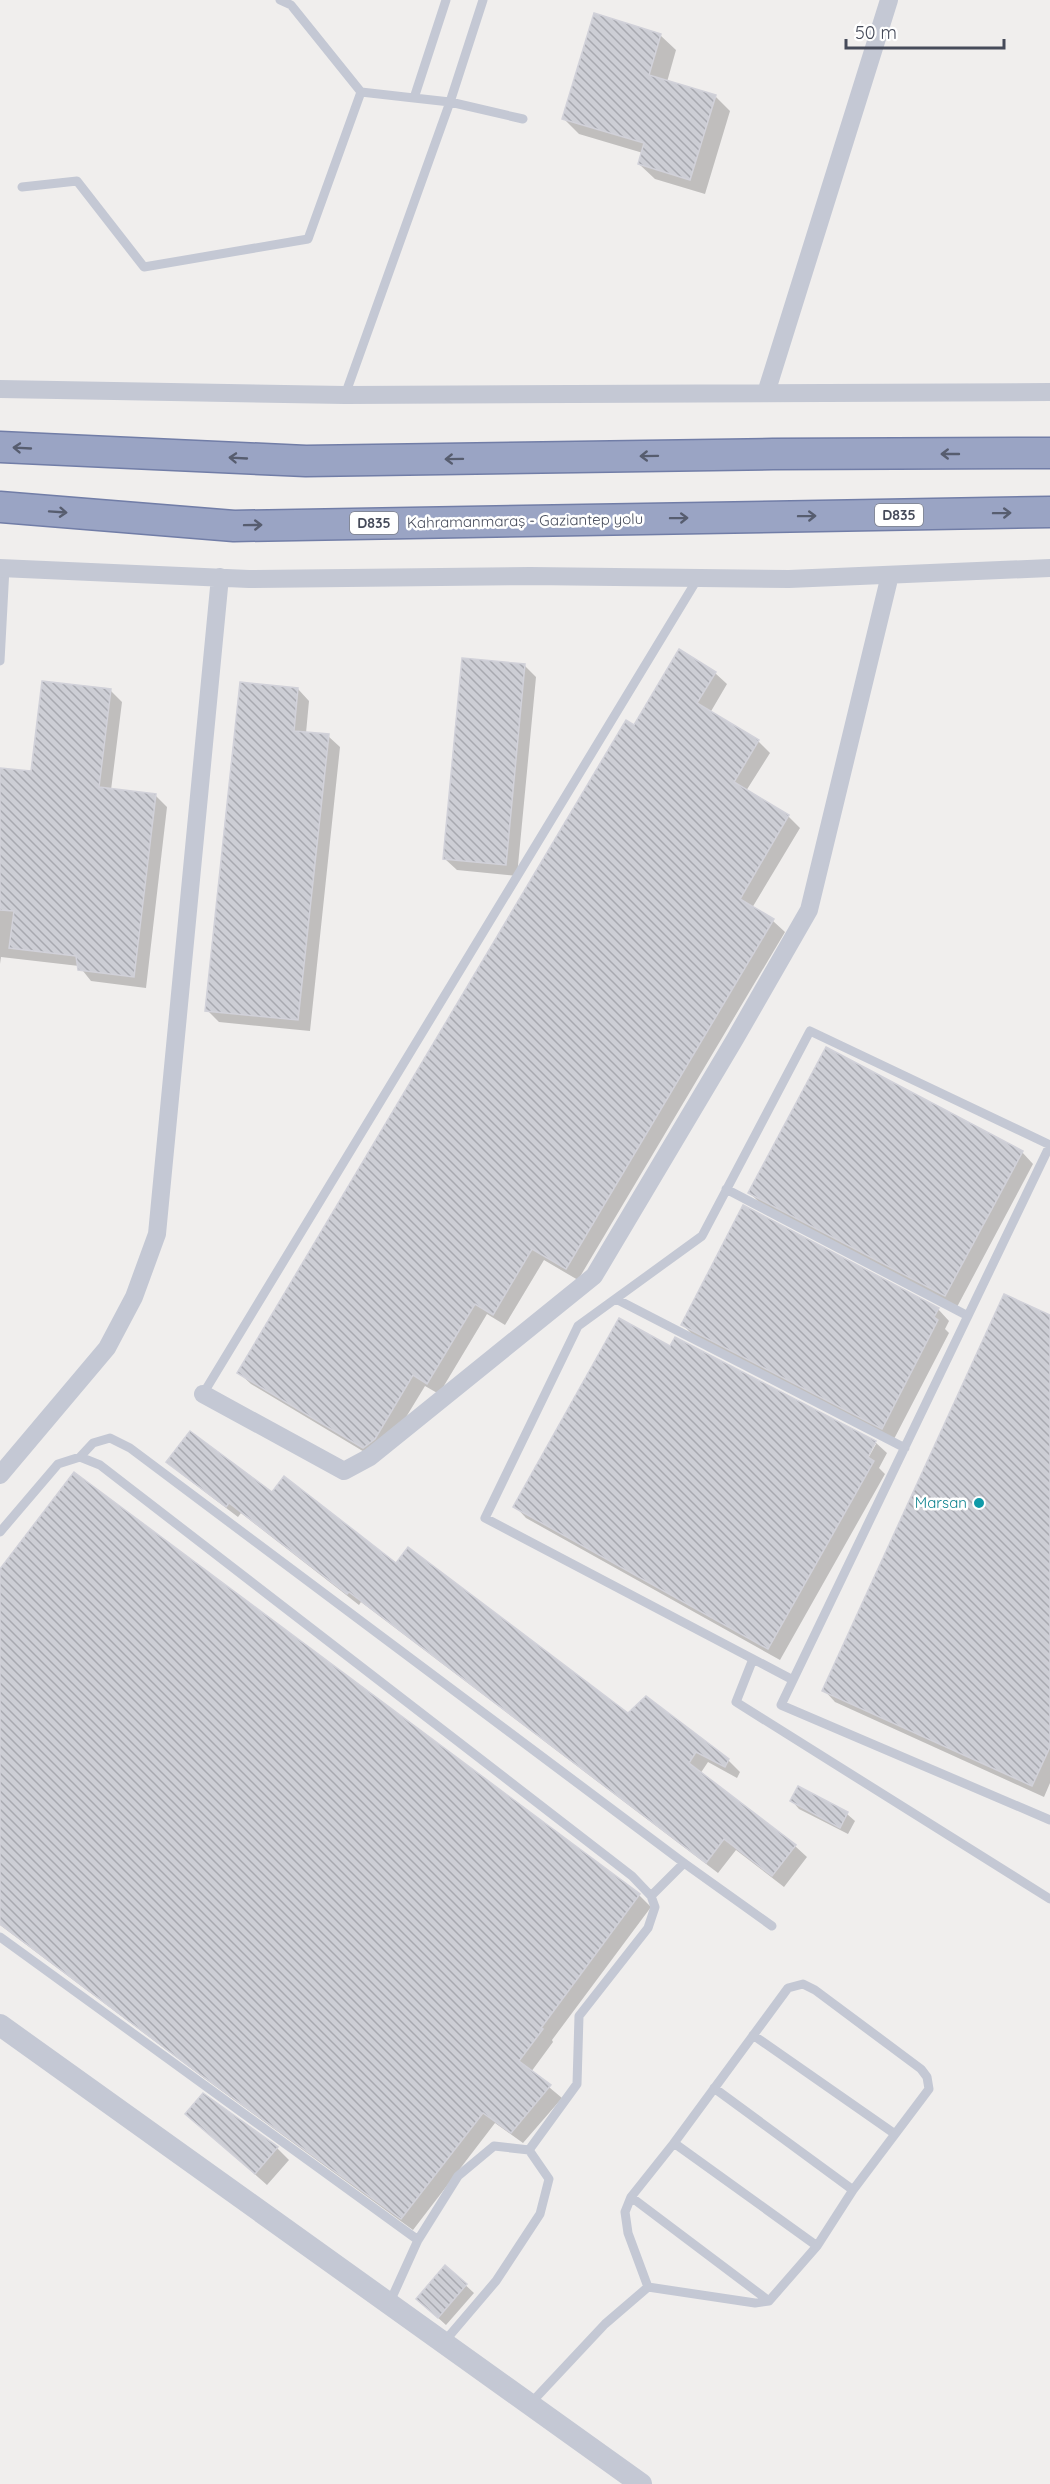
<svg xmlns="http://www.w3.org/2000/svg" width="1050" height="2484" font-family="Quicksand,sans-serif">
<defs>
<pattern id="building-back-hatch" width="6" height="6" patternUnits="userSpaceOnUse" patternTransform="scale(1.5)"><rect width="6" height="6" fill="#cdced5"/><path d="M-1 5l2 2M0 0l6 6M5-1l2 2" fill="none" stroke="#a8a9b0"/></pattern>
</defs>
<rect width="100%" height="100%" fill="#f0eeed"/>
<!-- shadow -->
<path fill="#0003" fill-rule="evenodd" d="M660 35 676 50 667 82 715 96 730 111 705 194 655 179 639 164 643 153 579 134 563 118Z
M524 665 536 677 517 876 457 870 445 859Z
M715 673 727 684 710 713 758 741 770 753 746 791 788 816 800 828 752 908 773 921 785 932 578 1280 544 1260 505 1325 487 1314 439 1394 425 1386 386 1450 376 1459 251 1384 239 1373 635 727Z
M298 689 309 701 306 733 328 736 340 747 310 1031 219 1022 207 1010Z
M110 690 122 702 111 790 156 796 167 807 146 988 91 981 79 966 1 957 0 964V770L32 773Z
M1022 1152 1033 1164 957 1307 761 1204 750 1193Z
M938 1309 949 1321 945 1329 949 1333 894 1439 694 1336 683 1325Z
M1050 1317V1783L1044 1797 835 1702 824 1690Z
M670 1348 875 1442 887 1453 879 1468 885 1474 780 1660 526 1518 515 1506ZM873 1444H876L865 1464Z
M168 1462 272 1494 396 1565 628 1715 646 1698 728 1760 740 1772 737 1778 708 1762 700 1774 795 1846 807 1857 784 1887 736 1850 718 1873 361 1602 359 1605 241 1513 238 1517 180 1473Z
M74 1474 639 1895 651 1907 552 2040 553 2042 531 2072 562 2098 523 2143 495 2123 413 2230 204 2078 0 1925V1572Z
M792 1801 847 1814 855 1821 848 1834 799 1809Z
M199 2125 277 2148 289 2160 267 2185Z
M446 2267 474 2293 446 2325 425 2306Z"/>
<!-- building -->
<path fill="url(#building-back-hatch)" stroke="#d1d1d9" stroke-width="1.5" d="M594 13 661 34 649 75 716 95 690 180 638 164 644 143 562 119Z
M679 649 716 672 697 703 759 740 734 782 789 815 740 899 774 919 566 1269 532 1249 493 1315 475 1304 427 1384 413 1375 375 1439 363 1448 237 1373 626 720 634 725Z
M462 658 525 664 506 865 443 859Z
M42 681 111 689 99 787 156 794 134 977 78 970 76 956 9 948 14 911 0 910V768L31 771Z
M240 682 298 688 294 731 329 734 298 1020 205 1011Z
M826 1047 1023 1151 945 1296 748 1193Z
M743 1205 939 1308 934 1317 938 1320 882 1429 681 1325Z
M1004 1294 1050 1315V1747L1032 1786 822 1691Z
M619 1318 670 1346 675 1337 876 1441 868 1457 874 1461 768 1649 513 1507Z
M190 1431 272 1492 284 1476 396 1563 408 1547 628 1713 646 1696 729 1759 725 1767 696 1752 689 1763 796 1845 772 1876 724 1839 706 1863 349 1592 347 1594 229 1503 226 1507 166 1462Z
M74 1472 640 1894 541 2028 543 2029 519 2061 551 2085 511 2133 483 2113 401 2219 190 2067 0 1924V1569Z
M798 1786 848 1812 840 1828 790 1801Z
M203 2093 278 2147 255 2174 185 2114Z
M445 2265 467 2284 438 2318 416 2299Z"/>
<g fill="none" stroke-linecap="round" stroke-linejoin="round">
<defs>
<path id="trunk" d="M0 447 306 461 773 454 1050 453
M0 507 234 526 1050 512"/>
</defs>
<!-- trunk casing -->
<use href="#trunk" stroke="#717da7" stroke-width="33"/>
<!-- service -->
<path stroke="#c4c8d4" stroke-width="9" d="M280 0 291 5 361 92
M414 98 450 102 523 119
M22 187 77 181 144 267 308 239 361 92 414 98 446 0
M345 395 450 102 483 0
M0 661 5 568
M1050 1145 781 1705 1050 1820
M726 1189 968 1316
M616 1299 905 1448
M203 1394 698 578
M80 1457 93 1443 110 1438 130 1448 684 1863 772 1926
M0 1532 58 1464 80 1457 100 1465 632 1876 651 1896 655 1907 648 1928 579 2016 577 2084 529 2150 549 2179 540 2214 496 2281 444 2342
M753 1659 736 1702 1050 1899
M793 1680 485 1518 578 1326 702 1236 810 1031 1050 1145
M651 1896 684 1863
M0 1937 418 2240
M753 2035 895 2134
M714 2088 853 2190
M674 2143 817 2246
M631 2197 769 2301
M389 2304 418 2240 458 2176 494 2146 529 2150
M530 2404 605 2324 648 2287 755 2303 769 2301 817 2246 853 2190 929 2089 927 2077 921 2069 815 1990 803 1984 788 1988 674 2143 631 2197 625 2212 628 2233 648 2287"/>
<!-- minor -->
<path stroke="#c4c8d4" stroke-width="18" d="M0 389 345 395 1050 392
M766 393 889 0
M0 568 249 579 530 576 789 579 1050 568
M203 1394 344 1471 370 1457 594 1276 735 1039 809 910 890 575
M0 1475 107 1348 134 1297 157 1234 220 577"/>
<!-- tertiary -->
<path stroke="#c4c8d4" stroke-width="22" d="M0 2025 641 2484"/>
<!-- trunk -->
<use href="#trunk" stroke="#9aa4c4" stroke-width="30"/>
</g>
<!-- one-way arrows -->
<defs><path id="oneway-shaft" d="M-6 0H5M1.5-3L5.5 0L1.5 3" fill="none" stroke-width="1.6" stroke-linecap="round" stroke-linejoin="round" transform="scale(1.5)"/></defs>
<g stroke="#575d6f">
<use href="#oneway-shaft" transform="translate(22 448) rotate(-177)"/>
<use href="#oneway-shaft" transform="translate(950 454) rotate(180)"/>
<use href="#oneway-shaft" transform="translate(649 456) rotate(179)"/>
<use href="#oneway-shaft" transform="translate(238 458) rotate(-177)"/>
<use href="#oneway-shaft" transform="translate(454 459) rotate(179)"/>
<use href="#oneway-shaft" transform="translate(58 512) rotate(4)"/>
<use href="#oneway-shaft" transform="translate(1002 513) rotate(-1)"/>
<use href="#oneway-shaft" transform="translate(807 516) rotate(-1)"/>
<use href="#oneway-shaft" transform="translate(679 518) rotate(-1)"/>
<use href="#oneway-shaft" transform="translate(253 525) rotate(-1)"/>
</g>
<!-- markers -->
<circle fill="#0f9aa8" stroke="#fff" stroke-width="2" cx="979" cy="1503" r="6"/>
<g text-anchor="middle" stroke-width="5" stroke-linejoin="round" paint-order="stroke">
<!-- shield labels -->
<g fill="#fff" stroke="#7e818c" stroke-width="1.5">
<rect x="875" y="504" width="48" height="22" rx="4.5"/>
<rect x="350" y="512" width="48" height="22" rx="4.5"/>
</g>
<g font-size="14" font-weight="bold" fill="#464b5a">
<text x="899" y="520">D835</text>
<text x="374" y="528">D835</text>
</g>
<!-- street labels -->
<g font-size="15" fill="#464b5a" stroke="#fff">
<text transform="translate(525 521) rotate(-1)" y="5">Kahramanmaraş - Gaziantep yolu</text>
</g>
<!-- culture labels -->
<g font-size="15" fill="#0d838f" stroke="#fff" text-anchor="end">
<text x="967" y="1508">Marsan</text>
</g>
</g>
<!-- scale -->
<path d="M846 39v9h158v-9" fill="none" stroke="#464b5a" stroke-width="3"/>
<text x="855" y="39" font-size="18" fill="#464b5a" stroke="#ffffff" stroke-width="4.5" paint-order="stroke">50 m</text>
</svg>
